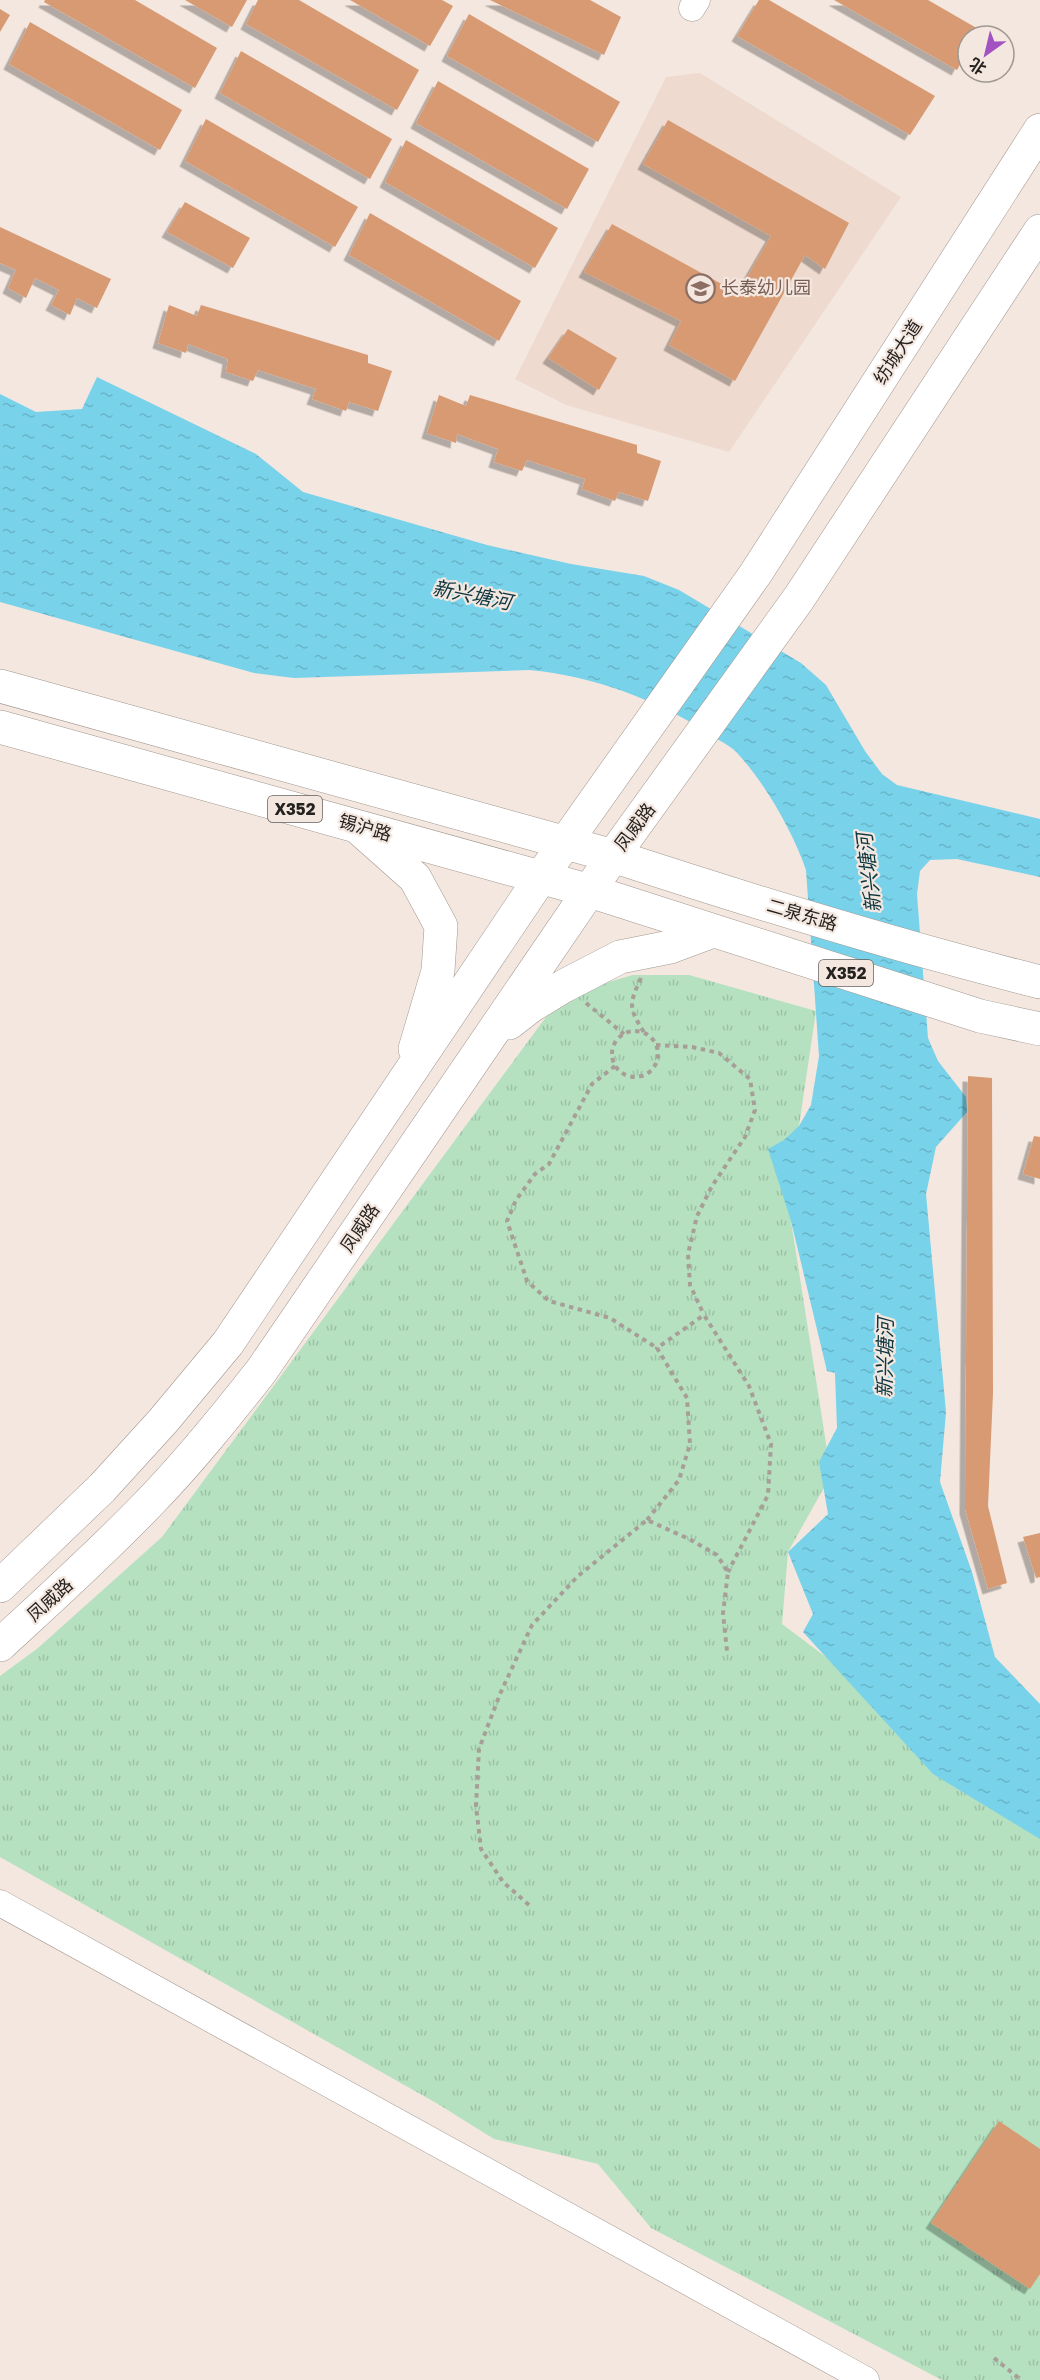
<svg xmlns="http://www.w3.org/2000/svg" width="1040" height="2380" font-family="'Golos Text','Noto Sans SC',sans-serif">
<defs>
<pattern id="grass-tufts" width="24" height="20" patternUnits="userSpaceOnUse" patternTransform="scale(1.5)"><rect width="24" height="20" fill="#b5e1c0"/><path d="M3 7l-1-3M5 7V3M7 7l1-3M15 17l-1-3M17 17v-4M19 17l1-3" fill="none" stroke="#9cc1a5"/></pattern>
<pattern id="water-ripples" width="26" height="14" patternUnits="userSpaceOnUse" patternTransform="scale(1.5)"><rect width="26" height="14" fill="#78d2ea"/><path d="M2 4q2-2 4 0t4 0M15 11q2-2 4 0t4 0" fill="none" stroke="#68b4c8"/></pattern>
<filter id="shadow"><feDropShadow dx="-5.5" dy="5.5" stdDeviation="0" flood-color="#0004"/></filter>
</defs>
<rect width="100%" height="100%" fill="#f3e7df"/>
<!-- built -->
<path fill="#eedace" d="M700 73 901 197 729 452 566 405 515 379 666 77Z"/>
<!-- grass -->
<path fill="url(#grass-tufts)" d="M633 975H689L816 1011 799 1126 791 1221 831 1475 788 1552 782 1624 1040 1818V2380H942L651 2228 598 2164 494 2139 438 2104 0 1857V1676L38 1648 162 1537 546 1017 598 985Z"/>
<!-- water -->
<path fill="url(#water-ripples)" d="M97 377 256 454 303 492 487 545 571 564 644 576 679 590 801 663 826 685 865 751 882 774 897 785 1040 819V877L957 859 930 860 920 871 917 894 928 1038 938 1061 966 1097 967 1112 936 1147 926 1194 946 1412 940 1482 972 1572 995 1657 1040 1704V1839L933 1774 803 1632 813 1614 788 1552 828 1514 819 1462 837 1428 835 1373 827 1371 791 1221 768 1149 784 1140 799 1126 811 1105 819 1056 806 870C793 832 766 785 739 755 733 747 721 742 713 736 658 700 594 676 529 670L294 678 254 673 0 602V394L36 412 82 409Z"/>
<!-- building -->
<path fill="#d89a72" filter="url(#shadow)" d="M45 0H135L217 48 195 88 44 2Z
M185 0H247L232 27Z
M258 0H299L419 70 397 110 246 24Z
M350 0H442L453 6 430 46Z
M490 0H590L621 17 604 55Z
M759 0H769L935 96 910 135 737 36Z
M834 0H928L980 30 976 36H968V50L957 70Z
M0 9 10 15 0 32Z
M469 14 620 102 598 142 447 56Z
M30 22 182 110 160 150 9 64Z
M241 51 392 139 370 179 220 93Z
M438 81 589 169 567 209 416 123Z
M206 119 358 207 335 247 185 161Z
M668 120 849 223 825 269 805 255 735 381 669 345 681 321 584 272 612 224 738 293 771 236 643 164Z
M406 140 558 228 535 268 385 182Z
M185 202 250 238 233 268 167 232Z
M370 213 521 301 499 341 349 255Z
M0 227 111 279 97 308 77 298 70 315 51 305 59 290 35 278 26 298 8 288 16 270 0 263Z
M169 305 197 316 201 305 368 355V363L392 371 378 411 349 402 346 411 312 399 316 389 258 370 253 381 226 372 228 359 188 344 186 353 158 343Z
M568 329 617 358 599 390 548 358Z
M439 395 466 406 470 395 637 445V453L661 461 648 501 619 492 615 501 582 489 585 479 527 460 522 471 494 462 498 449 457 434 456 443 427 433Z
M968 1076 992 1078 993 1393 988 1506 1007 1583 988 1589 965 1509Z
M1034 1136 1040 1137V1179L1023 1174Z
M1040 1533V1577L1036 1578 1023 1537Z
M999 2121 1040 2149V2274L1030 2289 931 2223Z"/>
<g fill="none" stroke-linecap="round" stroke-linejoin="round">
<defs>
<path id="minor" d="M692 8 697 0
M0 1903 866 2380"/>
<path id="major" d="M0 686 613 856C754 902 896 946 1040 982
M0 727 590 891 980 1016 1040 1029
M362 831 415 878 441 926 438 971 415 1049
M509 1023 531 1006 564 986 620 957 670 947 713 931
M0 1586 102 1488 163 1421 228 1343 541 877 756 573 1040 130
M0 1645C51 1598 102 1552 149 1503 190 1461 226 1416 262 1370L613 856 799 598 1040 231"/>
</defs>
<!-- minor casing -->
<use href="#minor" stroke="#a2978f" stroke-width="27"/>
<!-- major casing -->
<use href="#major" stroke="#a2978f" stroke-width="34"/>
<!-- path -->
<path stroke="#a89e98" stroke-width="4" stroke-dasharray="4.5 4.5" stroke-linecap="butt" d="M641 978C628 1006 629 1008 645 1034
M586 1003 624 1034
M612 1054a23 23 0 1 1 46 0a23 23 0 1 1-46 0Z
M656 1045 692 1047 719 1053 750 1079 755 1110 745 1137 712 1186 697 1216 688 1254 690 1285 704 1315
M615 1066 592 1084 549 1164 535 1174 516 1200 507 1221 527 1281 549 1301 610 1318 657 1348
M647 1520 679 1480 690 1444 687 1398 657 1348 704 1315 749 1386 771 1444 768 1495 728 1572
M529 1905 503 1882 481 1849 476 1806 479 1749 500 1694 532 1625 578 1576 647 1520 689 1539 717 1555 728 1572 723 1613 727 1651
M994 2358 1021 2380"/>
<!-- minor -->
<use href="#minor" stroke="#fff" stroke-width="26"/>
<!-- major -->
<use href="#major" stroke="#fff" stroke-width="33"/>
</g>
<!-- icons -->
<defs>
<symbol id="school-ring" viewBox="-11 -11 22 22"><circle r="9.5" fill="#f3e7df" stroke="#8d6e63" stroke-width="1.5"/><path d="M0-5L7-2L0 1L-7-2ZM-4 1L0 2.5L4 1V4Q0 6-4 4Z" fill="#8d6e63"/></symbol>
</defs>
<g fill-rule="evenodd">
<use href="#school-ring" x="684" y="272" width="33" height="33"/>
</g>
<g text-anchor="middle" stroke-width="4.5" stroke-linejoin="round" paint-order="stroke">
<!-- shield labels -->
<g fill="#f3e7df" stroke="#645d59" stroke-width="1.5">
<rect x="268" y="796" width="54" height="26" rx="4.5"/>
<rect x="819" y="960" width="54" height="26" rx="4.5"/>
</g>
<g font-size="16" font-weight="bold" fill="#26221f">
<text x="295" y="815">X352</text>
<text x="846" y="979">X352</text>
</g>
<!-- education labels -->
<g font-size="18" fill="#785e54" stroke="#f3e7df" text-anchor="start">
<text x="721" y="294">长泰幼儿园</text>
</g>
<!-- street labels -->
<g font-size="18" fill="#26221f" stroke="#f3e7df">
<text transform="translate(898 352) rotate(-57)" y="6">纺城大道</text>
<text transform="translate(635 827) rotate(-53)" y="6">凤威路</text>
<text transform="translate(365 828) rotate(16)" y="6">锡沪路</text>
<text transform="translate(802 915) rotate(16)" y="6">二泉东路</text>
<text transform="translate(360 1228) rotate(-56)" y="6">凤威路</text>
<text transform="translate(50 1600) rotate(-42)" y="6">凤威路</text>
</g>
<!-- water labels -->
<g font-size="20" font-style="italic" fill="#0c3741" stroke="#f3e7df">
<text transform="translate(472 595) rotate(11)" y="7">新兴塘河</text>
<text transform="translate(869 873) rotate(-97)" y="7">新兴塘河</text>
<text transform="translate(885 1358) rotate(-89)" y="7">新兴塘河</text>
</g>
</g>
<!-- north arrow -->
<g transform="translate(986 54) rotate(214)"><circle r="28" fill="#f3e7df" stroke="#a19892" stroke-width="1.5"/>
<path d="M0-4.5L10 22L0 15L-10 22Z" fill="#a352c1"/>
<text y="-9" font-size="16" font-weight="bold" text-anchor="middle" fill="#26221f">北</text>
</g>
</svg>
